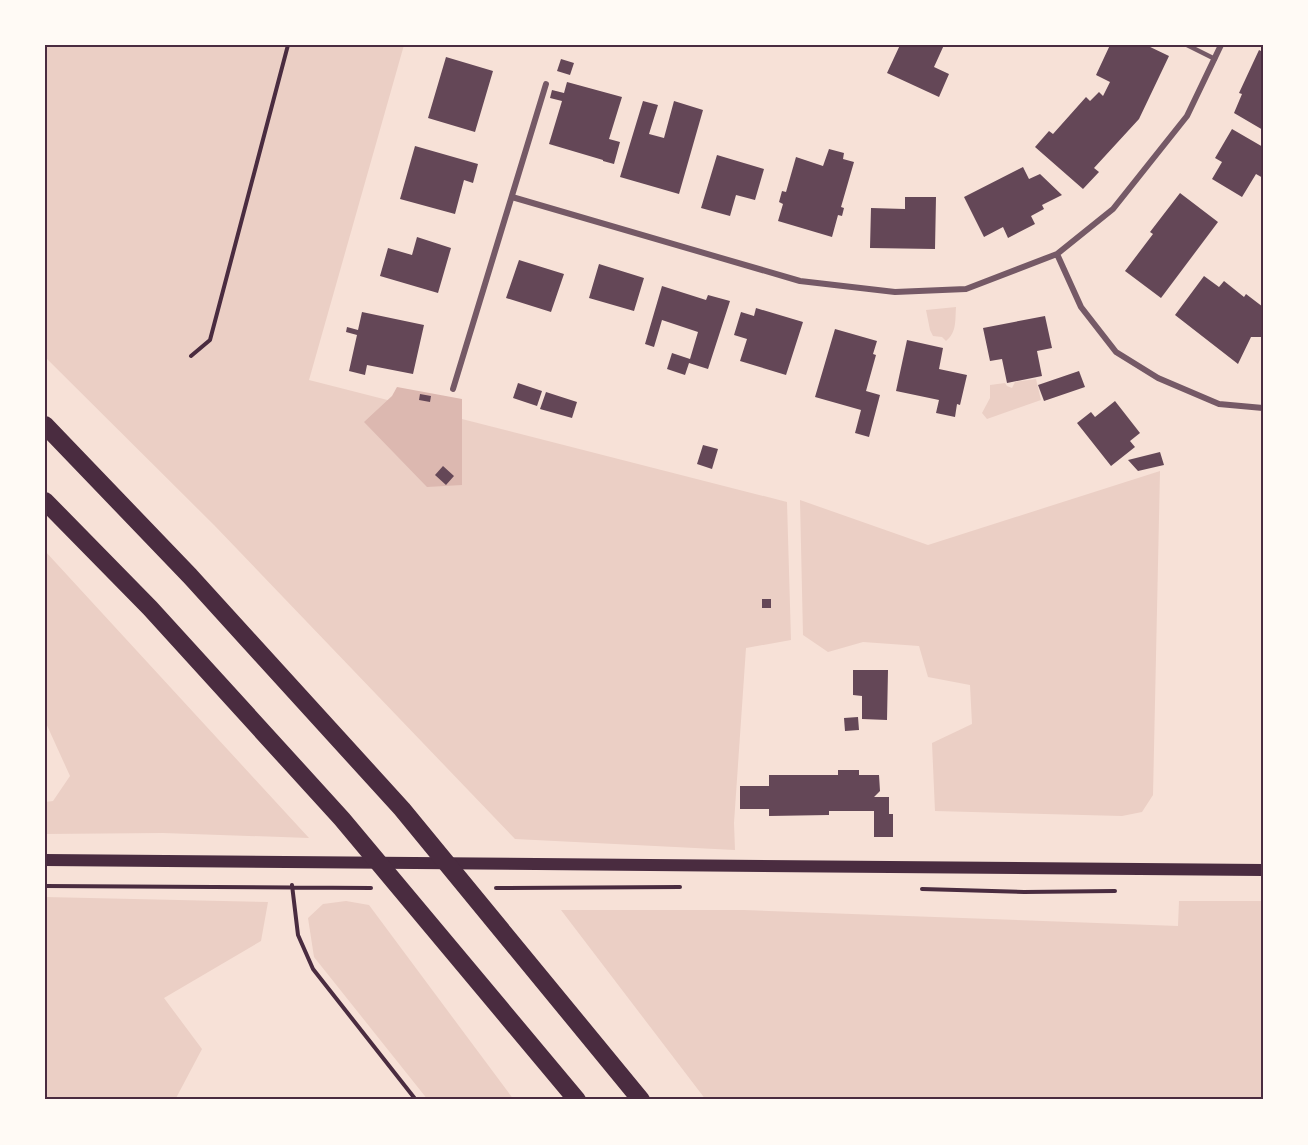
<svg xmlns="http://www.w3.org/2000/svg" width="1308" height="1145" font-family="Arial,sans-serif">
<rect width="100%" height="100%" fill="#f7e1d7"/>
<!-- green -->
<path fill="#ebcfc5" d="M45 45H404L309 380 787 502 791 640 746 648 734 823 735 850 515 839 214 525 45 357Z
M956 307C955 320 957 332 946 341L942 337 933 336 930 330 926 310Z
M1036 379 1041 400 987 419 982 413 990 398V385L1005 383 1007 386 1012 388 1015 382Z
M1160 471 1153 795 1142 812 1122 816 935 811 932 743 972 724 970 685 928 677 919 646 863 642 828 652 803 635 800 500 928 545Z
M45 551 309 838 163 833 45 834V802L53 801 70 776 45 721Z
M45 897 268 902 261 941 164 998 202 1049 175 1100H45Z
M346 901 369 905 514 1100H428L314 957 308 918 323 904Z
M1179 901H1263V1100H706L561 910H744L1178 926Z"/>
<!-- water -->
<path fill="#dcb8b0" d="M397 387 462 399V485L427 487 364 422 392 396Z"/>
<!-- building -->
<path fill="#644757" d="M900 45H944L934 67 949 74 939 97 887 73Z
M1110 45H1146L1169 56 1139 119 1094 168 1099 172 1083 189 1035 147 1049 131 1053 134 1086 97 1090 101 1099 92 1103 96 1110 82 1096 75Z
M1259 50 1263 52V130L1234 113 1242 94 1239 93Z
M446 57 493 71 475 132 428 118Z
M561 59 574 63 570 75 557 71Z
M567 82 622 97 609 139 620 142 614 164 603 161V160L549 144 562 101 550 98 552 90 564 93Z
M643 101 658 105 649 134 664 138 674 101 703 110 679 194 620 177Z
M1232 129 1263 147V178L1256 174 1242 197 1212 179 1222 162 1215 158Z
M415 146 478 164 473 183 464 180 455 214 400 199Z
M829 149 844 153 843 159 854 162 841 207 844 208 842 216 838 215 832 237 778 221 783 204 779 202 782 191 786 192 796 157 823 166Z
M717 155 764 169 755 200 736 195 730 216 701 208Z
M1023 167 1029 179 1040 174 1062 195 1042 205 1044 209 1031 216 1035 224 1008 238 1003 227 984 237 964 197Z
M1180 193 1218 222 1161 298 1125 271 1153 234 1150 232Z
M905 197H936L935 249 870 248 871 208 905 209Z
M417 237 451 248 438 293 380 276 388 248 412 255Z
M519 260 564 274 551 312 506 298Z
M599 264 644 278 634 311 589 298Z
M1204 276 1219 287 1224 281 1244 297 1246 294 1263 307V337H1251L1238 364 1175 315Z
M662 286 706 300 708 295 730 301 708 369 689 363 685 375 667 369 672 353 690 359 698 332 662 320 654 347 645 344Z
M756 308 803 322 786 375 740 361 747 339 734 335 741 312 754 316Z
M362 312 424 325 413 374 367 365 365 375 349 371 357 335 346 332 347 327 358 330Z
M1045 316 1052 348 1037 351 1042 376 1007 383 1002 359 990 361 983 328Z
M835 329 877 341 873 354 876 355 866 391 880 395 869 437 855 433 861 410 815 397Z
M907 340 943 348 939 369 967 375 960 405 957 404 955 417 936 413 939 400 896 391Z
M1079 371 1085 387 1044 401 1038 385Z
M518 383 542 391 537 406 513 398Z
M546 392 577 402 572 418 540 409Z
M420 394 431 396 430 402 419 400Z
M1115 401 1140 433 1130 441 1135 447 1111 466 1077 423 1091 412 1095 417Z
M703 445 718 449 712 469 697 464Z
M1160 452 1164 465 1138 471 1128 460Z
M443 466 454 476 446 485 435 475Z
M762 599H771V608H762Z
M853 670H888L887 720 862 719V696L853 695Z
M858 717 859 730 845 731 844 718Z
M838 770H859V775H879L880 791 874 797H889V814H893V837H874V811H829V815L769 816V809H740V786H769V775H838Z"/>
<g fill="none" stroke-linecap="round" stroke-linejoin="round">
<!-- path -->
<path stroke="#4a2c40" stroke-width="4" d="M191 356 210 340 288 45
M292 885 298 935 313 969 416 1100
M45 886 371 888
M496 888 680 887
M922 889 1024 892 1115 891"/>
<!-- service -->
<path stroke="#755966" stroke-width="4.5" d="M1187 45 1215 59"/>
<!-- minor -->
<path stroke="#755966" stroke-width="6" d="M512 197 800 281 895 292 966 289 1057 254 1113 209 1187 116 1221 45
M1057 254 1081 307 1116 352 1158 378 1219 404 1263 408
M453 389 546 84"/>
<!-- secondary -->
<path stroke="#4a2c40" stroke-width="12" d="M45 860 1263 870"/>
<!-- motorway -->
<path stroke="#4a2c40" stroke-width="18" d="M45 425 190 576 402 809 641 1100
M45 501 150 608 342 819 577 1100"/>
</g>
<!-- border -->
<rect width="1308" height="1145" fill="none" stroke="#fffaf5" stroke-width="93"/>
<rect x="46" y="46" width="1216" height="1052" fill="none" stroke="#4a2c40" stroke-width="2"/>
</svg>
